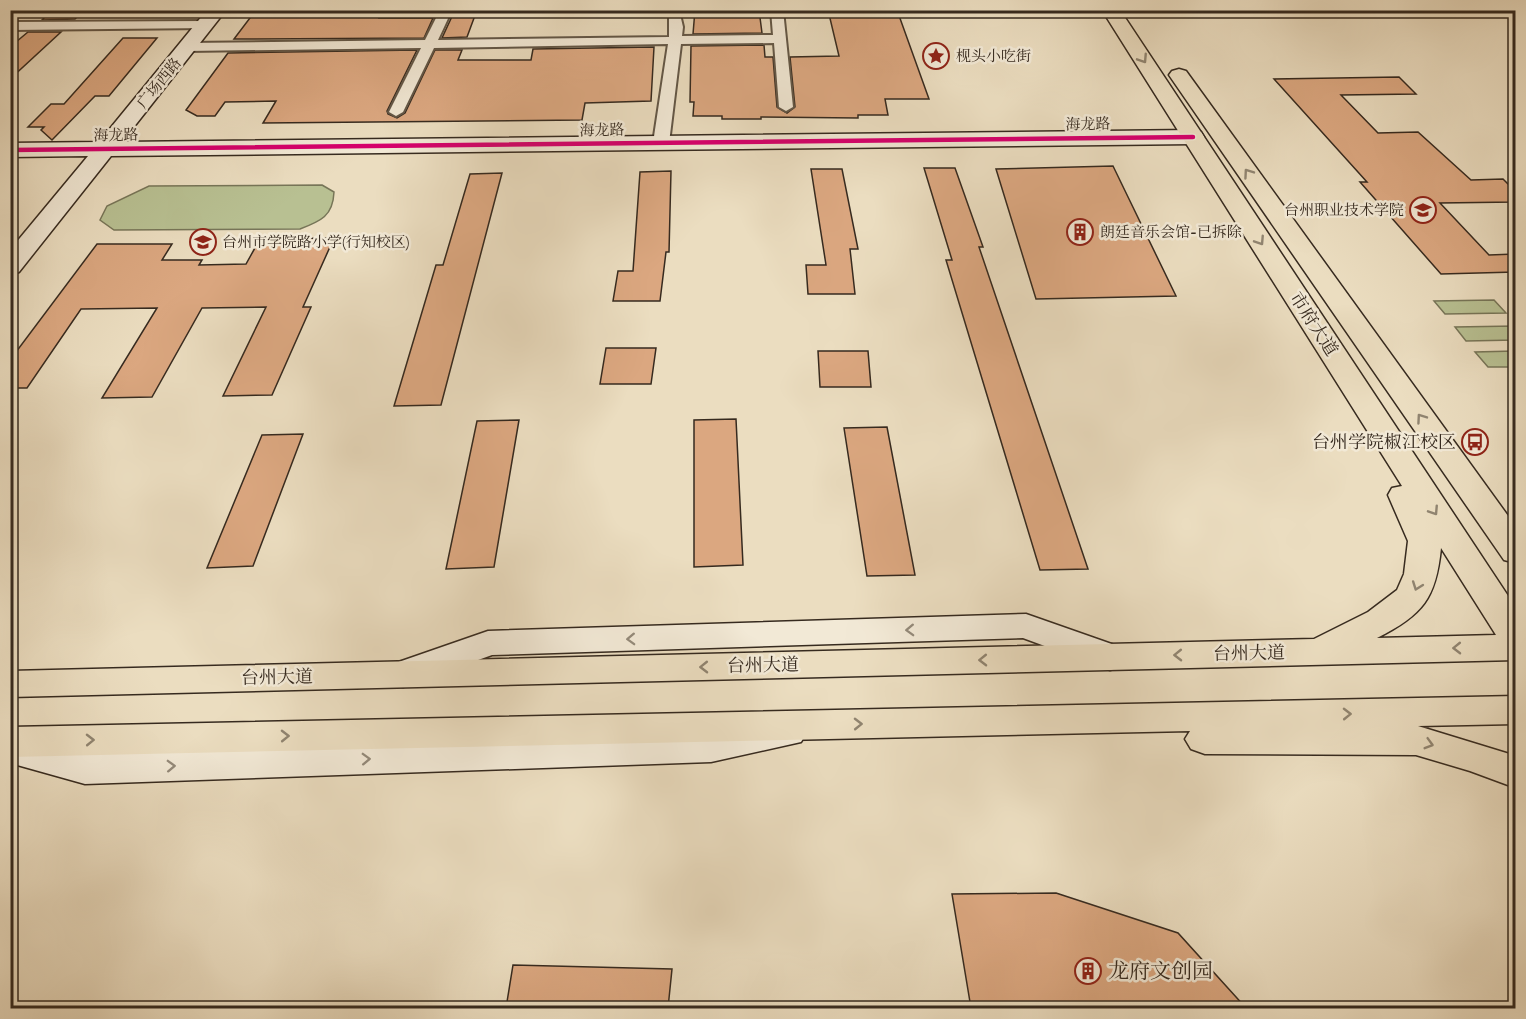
<svg xmlns="http://www.w3.org/2000/svg" width="1526" height="1019" font-family="'IM FELL English','Noto Serif SC',serif">
<rect width="100%" height="100%" fill="#ebddc0"/>
<filter id="stains"><feTurbulence type="fractalNoise" baseFrequency=".00333" numOctaves="4"/><feColorMatrix values="0 0 0 0 .2 0 0 0 0 .09 0 0 0 0 .02 0 0 0 .5 -.17"/></filter>
<radialGradient id="worn" r=".72"><stop offset=".6" stop-color="#630" stop-opacity="0"/><stop offset="1" stop-color="#630" stop-opacity=".3"/></radialGradient>
<!-- green -->
<path fill="#b8c092" stroke="#777558" stroke-width="1.5" d="M322 185 334 192C333 216 321 221 300 229L114 230 100 220 107 206 149 186Z
M1494 300 1506 313 1445 314 1434 301Z
M1515 326V340L1466 341 1455 327Z
M1515 351V367H1488L1475 352Z"/>
<!-- building -->
<path fill="#dba780" stroke="#362a1f" stroke-width="1.5" d="M52 10H84L75 19 42 20Z
M256 10H383L379 18H433L424 38 234 39Z
M455 10H477L467 37 442 38Z
M695 10H759L762 33 693 34Z
M828 10H897L929 99H885L888 115H858V118L761 117V119H722V116H693L694 102H690L691 46 764 45 765 57H773L777 107 787 113 795 107 790 57 839 56Z
M28 32H61L10 79V47Z
M123 38H157L109 96H95L52 140 41 130 44 127H28L51 104H64Z
M654 47 651 101 585 103 582 120 263 123 276 101 225 102 215 116H197L186 110 228 53 417 50 387 111 388 114 397 118 405 113 435 50H462L458 60H531L533 49Z
M1399 77 1416 94 1341 95 1378 133 1418 132 1471 180 1503 179 1515 191V202L1440 203 1489 255 1515 254V272L1441 274 1360 182H1367L1274 79Z
M1113 166 1176 296 1036 299 996 169Z
M924 168H955L983 247H979L1088 569 1040 570 946 260H952Z
M811 169H842L858 249H850L855 294H808L806 265H826Z
M671 171 669 252H666L660 301H613L618 271H633L640 172Z
M502 173 441 405 394 406 436 265H443L470 174Z
M334 238 303 307H311L272 395 223 396 266 307 202 308 152 397 102 398 157 308 81 309 27 388H10V360L97 244H172L162 260H202L199 265 246 264 260 239Z
M606 348H656L651 384H600Z
M818 351H868L871 387H820Z
M736 419 743 565 694 567V420Z
M519 420 494 567 446 569 477 421Z
M887 427 915 575 867 576 844 428Z
M303 434 253 566 207 568 262 435Z
M1056 893 1178 933 1246 1008H971L952 894Z
M513 965 672 969 668 1008H506Z"/>
<g fill="none" stroke-linecap="round" stroke-linejoin="round">
<defs>
<path id="street" d="M440 10H452L438 40 669 37V15L663 10H679L683 27 682 36 773 35 771 10H783L793 107 786 111 779 107 774 43 681 44 669 143 661 148 653 143 668 44 434 48 403 112 396 116 389 112 421 48 187 51 180 47 187 43 425 40Z
M205 21 209 22 211 25 209 28 10 30V22Z"/>
<path id="secondary" d="M207 10H226L122 142 1193 130 1201 132 1204 137 1201 142 1193 144 111 156 19 272 10 275V250L88 156 10 157V143L99 142Z
M1026 614 1123 648 1129 657 1123 666 1110 670 1023 638 492 655 403 687 390 683 384 674 390 665 488 631Z
M787 718 801 722 807 732 801 742 711 762 85 784 10 763V733L85 754 711 732Z"/>
<path id="primary" d="M1102 10H1120L1516 608V660L10 697V671L1314 639 1368 612 1397 590 1404 574 1408 541 1388 495 1392 488 1402 486ZM1441 548 1496 635 1377 638C1423 615 1436 598 1441 548Z
M1179 69 1186 71 1516 527V563L1504 560 1169 75 1172 71Z
M1516 696V724L1418 726 1516 756V788L1470 771 1416 755 1205 754 1191 749 1185 739 1190 731 10 757V727Z"/>
</defs>
<!-- street casing -->
<use href="#street" stroke="#635747" stroke-width="4"/>
<!-- secondary casing -->
<use href="#secondary" stroke="#362a1f" stroke-width="3"/>
<!-- primary casing -->
<use href="#primary" stroke="#362a1f" stroke-width="3"/>
<!-- street -->
<use href="#street" fill="#f2e9d6" fill-rule="evenodd"/>
<!-- secondary -->
<use href="#secondary" fill="#f2e9d6" fill-rule="evenodd"/>
<!-- primary -->
<use href="#primary" fill="#ebddc0" fill-rule="evenodd"/>
<defs>
<path id="cycleway" d="M10 150 1193 137"/>
</defs>
<!-- cycleway casing -->
<use href="#cycleway" stroke="#f2e9d6" stroke-width="7"/>
<!-- cycleway -->
<use href="#cycleway" stroke="#d6006c" stroke-width="4.5"/>
</g>
<!-- one-way arrows -->
<defs><path id="oneway-chevron" d="M-2-3.5L2.5 0L-2 3.5" fill="none" stroke-width="1.6" stroke-linecap="round" stroke-linejoin="round" transform="scale(1.5)"/></defs>
<g stroke="#908470">
<use href="#oneway-chevron" transform="translate(1143 59) rotate(57)"/>
<use href="#oneway-chevron" transform="translate(1248 173) rotate(-125)"/>
<use href="#oneway-chevron" transform="translate(1260 241) rotate(57)"/>
<use href="#oneway-chevron" transform="translate(1421 418) rotate(-125)"/>
<use href="#oneway-chevron" transform="translate(1434 511) rotate(57)"/>
<use href="#oneway-chevron" transform="translate(1417 586) rotate(110)"/>
<use href="#oneway-chevron" transform="translate(1457 648) rotate(179)"/>
<use href="#oneway-chevron" transform="translate(1178 655) rotate(179)"/>
<use href="#oneway-chevron" transform="translate(983 660) rotate(179)"/>
<use href="#oneway-chevron" transform="translate(704 667) rotate(179)"/>
<use href="#oneway-chevron" transform="translate(1347 714) rotate(-1)"/>
<use href="#oneway-chevron" transform="translate(858 724) rotate(-1)"/>
<use href="#oneway-chevron" transform="translate(285 736) rotate(-1)"/>
<use href="#oneway-chevron" transform="translate(90 740) rotate(-1)"/>
<use href="#oneway-chevron" transform="translate(1429 744) rotate(16)"/>
</g>
<g stroke="#948a7a">
<use href="#oneway-chevron" transform="translate(910 630) rotate(178)"/>
<use href="#oneway-chevron" transform="translate(631 639) rotate(178)"/>
<use href="#oneway-chevron" transform="translate(366 759) rotate(-2)"/>
<use href="#oneway-chevron" transform="translate(171 766) rotate(-2)"/>
</g>
<!-- icons -->
<defs>
<symbol id="sight-ring" viewBox="-11 -11 22 22"><circle r="9.5" fill="#f2e9d6" stroke="#8f2418" stroke-width="1.5"/><path d="M0-6L1.8-2.2L6-1.7L2.9 1.2L3.7 5.4L0 3.3L-3.7 5.4L-2.9 1.2L-6-1.7L-1.8-2.2Z" fill="#8f2418"/></symbol>
<symbol id="university-ring" viewBox="-11 -11 22 22"><circle r="9.5" fill="#f2e9d6" stroke="#8f2418" stroke-width="1.5"/><path d="M0-5L7-2L0 1L-7-2ZM-4 1L0 2.5L4 1V4Q0 6-4 4Z" fill="#8f2418"/></symbol>
<symbol id="building-ring" viewBox="-11 -11 22 22"><circle r="9.5" fill="#f2e9d6" stroke="#8f2418" stroke-width="1.5"/><path d="M-4-6H4V6H1V3H-1V6H-4ZM-2.5-4.3h1.7v1.8h-1.7ZM.8-4.3h1.7v1.8H.8ZM-2.5-1h1.7V.8h-1.7ZM.8-1h1.7V.8H.8Z" fill="#8f2418"/></symbol>
<symbol id="school-ring" viewBox="-11 -11 22 22"><circle r="9.5" fill="#f2e9d6" stroke="#8f2418" stroke-width="1.5"/><path d="M0-5L7-2L0 1L-7-2ZM-4 1L0 2.5L4 1V4Q0 6-4 4Z" fill="#8f2418"/></symbol>
<symbol id="bus-ring" viewBox="-11 -11 22 22"><circle r="9.5" fill="#f2e9d6" stroke="#8f2418" stroke-width="1.5"/><path d="M-5-6H5V4H4V6H2V4H-2V6H-4V4H-5ZM-3.5-4V0h7V-4ZM-3.5 1.2v1.5H-2V1.2ZM2 1.2v1.5H3.5V1.2Z" fill="#8f2418"/></symbol>
</defs>
<g fill-rule="evenodd">
<use href="#sight-ring" x="921" y="41" width="30" height="30"/>
<use href="#university-ring" x="1408" y="195" width="30" height="30"/>
<use href="#building-ring" x="1065" y="217" width="30" height="30"/>
<use href="#school-ring" x="188" y="227" width="30" height="30"/>
<use href="#bus-ring" x="1460" y="427" width="30" height="30"/>
<use href="#building-ring" x="1073" y="956" width="30" height="30"/>
</g>
<g text-anchor="middle" stroke-width="5" stroke-linejoin="round" paint-order="stroke">
<!-- far-poi labels -->
<g font-size="15" fill="#362a1f" stroke="#f2e9d6" text-anchor="start">
<text x="956" y="61">枧头小吃街</text>
<text x="1404" y="215" text-anchor="end">台州职业技术学院</text>
<text x="1100" y="237">朗廷音乐会馆-已拆除</text>
<text x="222" y="247">台州市学院路小学(行知校区)</text>
</g>
<!-- far-street labels -->
<g font-size="15" fill="#362a1f" stroke="#f2e9d6">
<text transform="translate(159 83) rotate(-51)" y="5">广场西路</text>
<text transform="translate(1088 124) rotate(-1)" y="5">海龙路</text>
<text transform="translate(602 130) rotate(-1)" y="5">海龙路</text>
<text transform="translate(116 135) rotate(-1)" y="5">海龙路</text>
</g>
<!-- street labels -->
<g font-size="18" fill="#362a1f" stroke="#f2e9d6">
<text transform="translate(1314 324) rotate(57)" y="6">市府大道</text>
<text transform="translate(1249 653) rotate(-1)" y="6">台州大道</text>
<text transform="translate(763 665) rotate(-1)" y="6">台州大道</text>
<text transform="translate(277 677) rotate(-1)" y="6">台州大道</text>
</g>
<!-- poi labels -->
<g font-size="18" fill="#362a1f" stroke="#f2e9d6" text-anchor="end">
<text x="1456" y="448">台州学院椒江校区</text>
</g>
<!-- near-poi labels -->
<g font-size="21" fill="#362a1f" stroke="#f2e9d6" text-anchor="start">
<text x="1108" y="978">龙府文创园</text>
</g>
</g>
<!-- margin -->
<rect width="1526" height="1019" fill="none" stroke="#ebddc0" stroke-width="36"/>
<rect x="12" y="12" width="1502" height="995" fill="none" stroke="#362a1f" stroke-width="3"/>
<rect x="18" y="18" width="1490" height="983" fill="none" stroke="#362a1f" stroke-width="1.5"/>
<rect width="100%" height="100%" filter="url(#stains)"/>
<rect width="100%" height="100%" fill="url(#worn)"/>
</svg>
